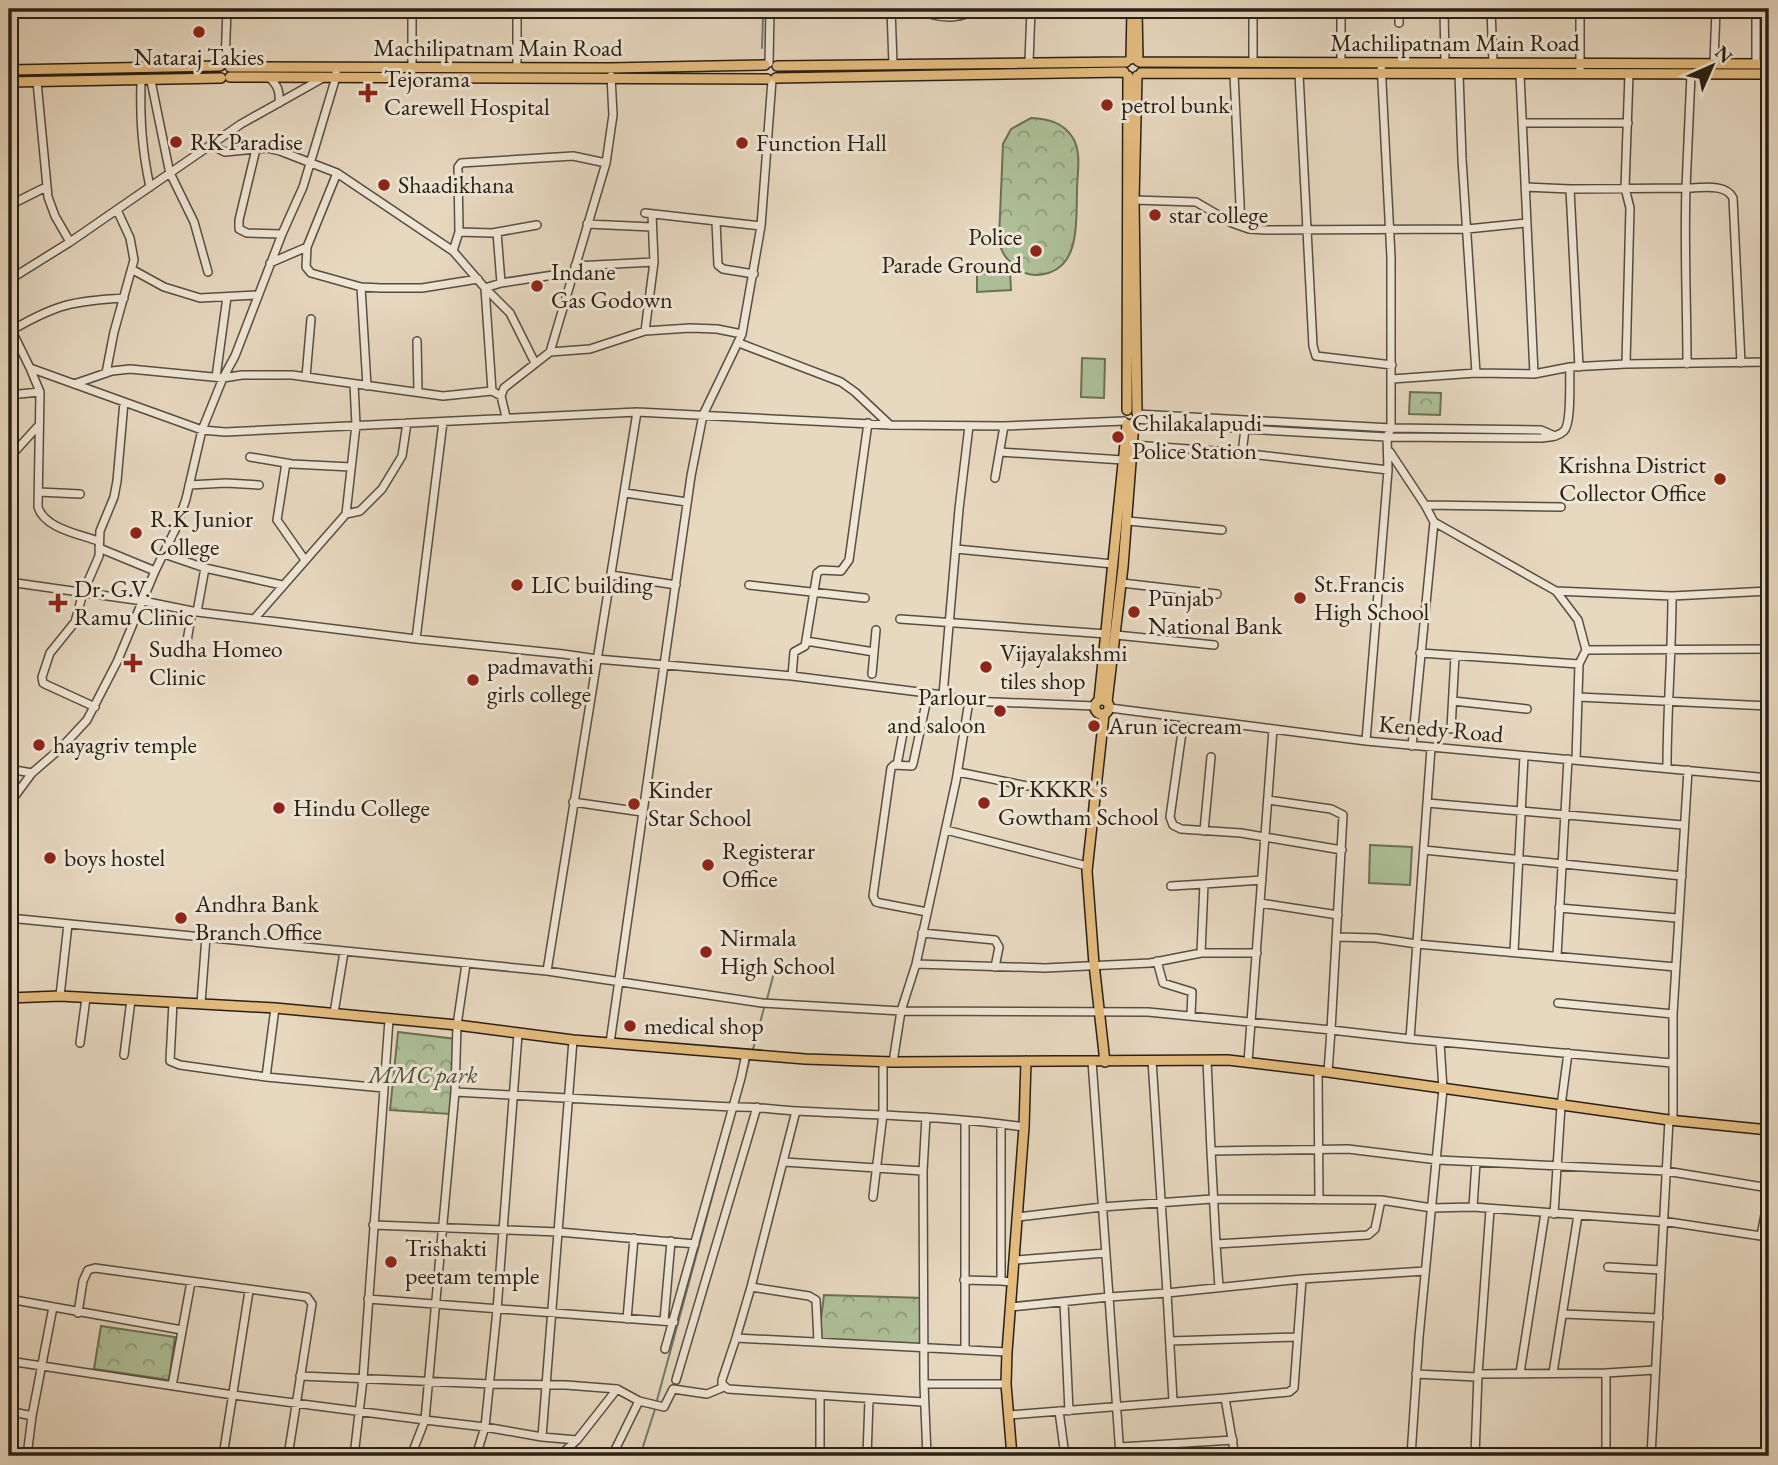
<svg xmlns="http://www.w3.org/2000/svg" width="1778" height="1465" font-family="'EB Garamond',serif">
<defs>
<pattern id="forest-crowns" width="20" height="18" patternUnits="userSpaceOnUse" patternTransform="scale(1.75)"><rect width="20" height="18" fill="#aec098"/><path d="M2 6a3 3 0 1 1 6 0M12 15a3 3 0 1 1 6 0" fill="none" stroke="#8e9c7b"/></pattern>
</defs>
<rect width="100%" height="100%" fill="#e7d8c0"/>
<filter id="stains"><feTurbulence type="fractalNoise" baseFrequency=".00286" numOctaves="4"/><feColorMatrix values="0 0 0 0 .2 0 0 0 0 .09 0 0 0 0 .02 0 0 0 .5 -.17"/></filter>
<radialGradient id="worn" r=".72"><stop offset=".6" stop-color="#630" stop-opacity="0"/><stop offset="1" stop-color="#630" stop-opacity=".3"/></radialGradient>
<!-- forest -->
<path fill="url(#forest-crowns)" stroke="#6c7056" stroke-width="2" d="M1031 118C1048 119 1063 122 1073 138 1082 153 1077 174 1077 191 1076 219 1081 267 1044 274 1035 276 1026 275 1019 269 1008 262 1000 252 999 239L1003 144 1011 129Z
M1410 392 1441 393 1440 415 1409 414Z
M398 1032 456 1039 450 1114 390 1110Z
M824 1295 924 1298 925 1348 818 1341Z
M101 1326 175 1337 169 1380 94 1369Z"/>
<!-- pitch -->
<path fill="#aec098" stroke="#6c7056" stroke-width="2" d="M1010 272 1011 290 977 292V274Z
M1082 358 1105 359 1104 398 1081 397Z
M1370 845 1412 847 1410 885 1369 883Z"/>
<g fill="none" stroke-linecap="round" stroke-linejoin="round">
<!-- stream -->
<path stroke="#6c7d70" stroke-width="2" d="M763 10V9
M762 48 763 18
M767 999 775 969
M753 1049 764 1008
M738 1103 750 1058
M656 1404 736 1109
M640 1456 655 1409"/>
<defs>
<path id="minor" d="M412 9V71
M891 9 893 64
M929 9 933 15C959 21 965 12 989 9
M1444 9 1445 63
M1491 9 1493 62
M1580 9V74
M9 22 13 9
M1399 23V9
M1029 62 1031 9
M1253 62V9
M769 63 770 9
M1341 63V9
M1714 63 1716 9
M1756 63V9
M225 64 227 9
M517 67V9
M1234 74 1241 226
M1299 74 1313 346 1316 356 1392 365
M1459 74 1462 159 1476 373
M1691 74 1686 188C1700 188 1726 183 1733 198L1741 363
M1520 75 1534 374 1570 367
M269 77C278 86 280 91 279 103
M151 81 170 174
M37 82 48 197 55 216 70 242
M141 82C140 120 142 150 150 187
M1522 123H1628
M211 145 225 152 267 148 280 151 337 173 453 251 485 288 492 391
M256 149 239 220V229L247 233 282 234
M170 173 194 222 208 272
M1525 187 1570 189 1686 188C1684 246 1687 305 1687 364
M1570 189 1579 367
M1134 200 1196 202 1232 223 1249 229 1266 230 1467 229 1527 223
M9 203 16 202 46 187
M645 213 761 226
M716 222 718 265 723 269 754 274
M587 224 652 227
M459 232 492 233 537 225
M497 232 501 283
M307 247 337 173
M453 251 459 232 458 167 461 163 573 156 606 163
M270 263 307 247 306 267 311 273 361 287 381 288H422L478 279
M575 266 654 262
M133 270 164 287 200 298 258 295
M9 280 70 242 241 124 323 78
M361 287 367 386
M9 325 30 368 202 430 225 432 637 412 890 425 1004 426 1124 421
M12 330C57 304 73 301 124 298
M645 331 654 262 652 214
M417 341 418 392
M739 343 841 382 855 392 890 425
M550 352 590 349 645 331 690 328 717 329 742 334
M535 363 510 313 485 288 501 283 573 272
M1626 364 1630 208 1625 188 1629 74
M30 368 40 392 38 507C44 528 79 534 98 541
M106 373 114 332 134 260 130 238 117 210
M216 377 227 297
M306 377 311 319
M1392 379 1476 373 1534 374
M74 384 112 371 130 369 223 378 242 375H292L443 396 492 391 501 396
M9 395 40 392
M1137 414 1391 428 1541 430 1555 436
M506 417 501 396 504 388 550 352 606 163 613 115 611 76
M1137 419 1245 429 1387 437 1542 438C1549 437 1558 437 1564 431 1572 423 1569 380 1570 367L1626 364 1769 362
M1134 445 1242 453 1388 470
M1000 452 1123 460
M1390 452 1425 505 1434 522 1556 591 1578 620 1586 650 1579 664 1576 760
M1242 453 1245 429
M250 457 292 464 351 467
M9 458 39 425
M286 463 277 520 305 560
M995 478 1004 426
M189 485 226 483 259 485
M39 492 80 494
M625 493 687 502
M1425 505 1561 507
M346 514 360 511 382 489 402 456 407 423
M1128 521 1222 530
M99 548 155 571
M956 549 1113 564
M164 554 205 568 282 585
M611 575 676 585
M9 582 143 601 197 612 416 639 563 654 597 659 792 676 943 695 969 701 1095 706
M1122 583 1217 594
M749 585 865 598
M1556 591 1672 596 1769 591
M1765 591 1769 603
M197 612 205 568
M255 618 346 514 356 425 354 384
M900 619 1107 634
M1116 635 1214 645
M416 639 443 422
M806 641 874 652
M1586 650 1769 649
M185 653 192 611
M1420 653 1579 664
M872 674 876 630
M792 676 794 652 805 646 817 573 821 570 841 571 849 560 868 423
M943 695 959 509 969 426
M1578 697 1769 706
M1453 701 1527 709
M95 707 47 685 43 683 42 677 50 653 75 622 83 593 99 556 100 531 114 497 117 481 124 402
M1110 708 1366 741 1769 778
M1184 718 1170 817 1173 825 1181 829 1241 833 1342 850
M1451 729 1455 656
M1366 741 1388 470 1387 437 1391 428V257L1381 63
M1412 746 1434 522
M1431 748 1410 1039 1672 1063
M897 765 903 733
M1667 767C1667 710 1672 653 1672 596
M9 769 32 773
M958 772 1027 786
M573 802 642 812
M1427 803 1683 825
M9 804 32 773 61 748 87 720 117 662 155 571 176 528 186 499 202 430 223 378 235 356 282 234 303 187 336 77V67
M946 830 1087 866
M1204 831 1211 757
M1424 850 1682 876
M1171 886 1204 884
M1260 903 1338 915
M1559 908 1677 918
M927 912 880 903 876 902 873 896 891 768 894 765 912 766 913 764 928 694
M9 918 547 971 762 1003 901 1011 1148 1012 1331 1030 1343 815 1331 809 1268 800
M922 933 995 940 999 947 995 967
M1337 937 1376 938 1417 944 1676 967
M1514 952 1524 756
M1201 953 1204 884 1262 880
M1557 956 1568 759
M1157 961 1163 983 1192 992 1191 1015
M916 964 1045 968 1150 963 1201 953H1257
M547 971 637 412
M60 996 68 924
M173 1002 170 1061 180 1065 266 1077
M201 1003 206 937
M1558 1003 1673 1014
M275 1008 266 1077 384 1088
M334 1013 344 952
M573 1040 542 1437 577 1440
M80 1043 86 998
M610 1043 691 476 703 415 742 334 761 226 772 80
M124 1055 131 1000
M1152 1060 1167 1293 1302 1279 1425 1271
M1207 1060 1211 1151 1348 1149 1438 1160 1666 1171 1769 1188
M1092 1061 1109 1297 1167 1293 1173 1401
M893 1062 901 1011 916 964 956 781 969 701
M1248 1062 1273 729
M1318 1071 1319 1200
M1328 1072 1331 1030 1410 1039
M455 1092 732 1107C754 1106 775 1110 797 1111 873 1115 949 1116 1024 1127
M796 1111 751 1287 736 1338 1007 1352
M926 1117 923 1171 924 1384H1006
M1673 1121V1014L1688 770
M1001 1124V1281L1012 1282
M1211 1151 1216 1244 1368 1235 1375 1229 1381 1200
M784 1162 923 1171
M873 1197 883 1114V1062
M1473 1207 1476 1162
M1554 1214 1561 1106 1568 1053
M1018 1217 1102 1207 1212 1199 1381 1200 1432 1208 1473 1207 1662 1221 1761 1236 1769 1240
M373 1225 559 1232 695 1244
M1761 1236 1769 1193
M1216 1244 1219 1287
M1015 1260 1106 1253
M1608 1267 1661 1270
M964 1280 1001 1281
M751 1287 809 1296 816 1300 818 1341
M9 1299 182 1330
M368 1299 674 1322
M1064 1302 1069 1411
M1010 1307 1109 1297 1120 1456
M78 1313 83 1281 88 1270 95 1268 307 1297 312 1304 288 1456
M1563 1314 1659 1318
M627 1319 634 1238
M664 1321 671 1241
M736 1338 722 1380V1384L728 1389 923 1402
M1170 1341 1297 1337
M665 1349 741 1078 746 1054
M965 1349V1121
M9 1361 233 1395 425 1420 455 1092 457 1025 466 964
M1520 1373 1545 1213
M1553 1373 1578 1215
M1606 1373V1456
M1416 1374 1477 1377
M1478 1374 1606 1373 1655 1370
M300 1376 491 1384 566 1385 617 1389 577 1440 559 1456
M676 1380 757 1107
M924 1384 927 1456
M172 1386 191 1282
M1225 1398 1289 1392 1294 1388 1302 1279
M639 1401 664 1407 673 1389 707 1394 724 1387
M9 1411 32 1416
M1059 1411 1065 1456
M1009 1415 1225 1398 1235 1456
M1120 1447 1233 1440
M9 1453 27 1456
M27 1456 32 1416 53 1307
M223 1456 249 1291
M354 1456 363 1379 389 1020
M411 1456 425 1420 485 1427 497 1310 518 1034
M476 1456 485 1427 542 1437
M612 1456 639 1401 617 1389
M820 1456V1397
M867 1456 869 1400
M1411 1456 1419 1337 1443 1089 1440 1043
M1475 1456 1478 1374 1490 1210
M1651 1456 1669 1120"/>
<path id="major" d="M1137 9 1138 61
M1131 59 1132 9
M1140 62 1769 64
M777 66 1126 62
M230 67 610 68 765 65
M9 70 220 66
M1141 73 1769 74
M230 77 767 79
M776 78 1124 72
M9 82 221 78
M1127 410 1128 76
M1137 413 1134 200 1137 76
M1095 707a7 7 0 1 1 14 0a7 7 0 1 1-14 0Z
M1099 700 1127 424
M1107 702 1123 567 1134 423
M1104 715 1087 871 1094 964 1105 1062
M9 998 60 996 275 1008 457 1025 573 1040 805 1059 893 1062 1228 1060 1328 1072 1669 1120 1769 1130
M1012 1456 1006 1384 1007 1352 1024 1127 1026 1061"/>
</defs>
<!-- minor casing -->
<use href="#minor" stroke="#584e40" stroke-width="10"/>
<!-- major casing -->
<use href="#major" stroke="#292015" stroke-width="12"/>
<!-- minor -->
<use href="#minor" stroke="#efe6d6" stroke-width="7"/>
<!-- major -->
<use href="#major" stroke="#e4bc80" stroke-width="9"/>
</g>
<!-- markers -->
<g fill="#8f2418" stroke="#efe6d6" stroke-width="2.5">
<circle cx="199" cy="32" r="7"/>
<path d="M364.5 82.5h7v7h7v7h-7v7h-7v-7h-7v-7h7z"/>
<circle cx="1107" cy="105" r="7"/>
<circle cx="176" cy="142" r="7"/>
<circle cx="742" cy="143" r="7"/>
<circle cx="384" cy="185" r="7"/>
<circle cx="1155" cy="215" r="7"/>
<circle cx="1036" cy="251" r="7"/>
<circle cx="537" cy="286" r="7"/>
<circle cx="1118" cy="437" r="7"/>
<circle cx="1720" cy="479" r="7"/>
<circle cx="136" cy="533" r="7"/>
<circle cx="517" cy="585" r="7"/>
<circle cx="1300" cy="598" r="7"/>
<path d="M54.5 592.5h7v7h7v7h-7v7h-7v-7h-7v-7h7z"/>
<circle cx="1134" cy="612" r="7"/>
<path d="M129.5 652.5h7v7h7v7h-7v7h-7v-7h-7v-7h7z"/>
<circle cx="986" cy="667" r="7"/>
<circle cx="473" cy="680" r="7"/>
<circle cx="1000" cy="711" r="7"/>
<circle cx="1094" cy="726" r="7"/>
<circle cx="39" cy="745" r="7"/>
<circle cx="984" cy="803" r="7"/>
<circle cx="634" cy="804" r="7"/>
<circle cx="279" cy="808" r="7"/>
<circle cx="50" cy="858" r="7"/>
<circle cx="708" cy="865" r="7"/>
<circle cx="181" cy="918" r="7"/>
<circle cx="706" cy="952" r="7"/>
<circle cx="630" cy="1026" r="7"/>
<circle cx="391" cy="1262" r="7"/>
</g>
<g text-anchor="middle" stroke-width="6" stroke-linejoin="round" paint-order="stroke">
<!-- street labels -->
<g font-size="24" fill="#292015" stroke="#efe6d6">
<text x="1455" y="51">Machilipatnam Main Road</text>
<text x="498" y="56">Machilipatnam Main Road</text>
<text transform="translate(1441 729) rotate(5)" y="8">Kenedy Road</text>
</g>
<!-- poi labels -->
<g font-size="24" fill="#292015" stroke="#efe6d6" text-anchor="start">
<text x="199" y="65" text-anchor="middle">Nataraj Takies</text>
<text x="384" y="87">Tejorama<tspan x="384" dy="28">Carewell Hospital</tspan></text>
<text x="1121" y="113">petrol bunk</text>
<text x="190" y="150">RK Paradise</text>
<text x="756" y="151">Function Hall</text>
<text x="398" y="193">Shaadikhana</text>
<text x="1169" y="223">star college</text>
<text x="1022" y="245" text-anchor="end">Police<tspan x="1022" dy="28">Parade Ground</tspan></text>
<text x="551" y="280">Indane<tspan x="551" dy="28">Gas Godown</tspan></text>
<text x="1132" y="431">Chilakalapudi<tspan x="1132" dy="28">Police Station</tspan></text>
<text x="1706" y="473" text-anchor="end">Krishna District<tspan x="1706" dy="28">Collector Office</tspan></text>
<text x="150" y="527">R.K Junior<tspan x="150" dy="28">College</tspan></text>
<text x="1314" y="592">St.Francis<tspan x="1314" dy="28">High School</tspan></text>
<text x="531" y="593">LIC building</text>
<text x="74" y="597">Dr. G.V.<tspan x="74" dy="28">Ramu Clinic</tspan></text>
<text x="1148" y="606">Punjab<tspan x="1148" dy="28">National Bank</tspan></text>
<text x="149" y="657">Sudha Homeo<tspan x="149" dy="28">Clinic</tspan></text>
<text x="1000" y="661">Vijayalakshmi<tspan x="1000" dy="28">tiles shop</tspan></text>
<text x="487" y="674">padmavathi<tspan x="487" dy="28">girls college</tspan></text>
<text x="986" y="705" text-anchor="end">Parlour<tspan x="986" dy="28">and saloon</tspan></text>
<text x="1108" y="734">Arun icecream</text>
<text x="53" y="753">hayagriv temple</text>
<text x="998" y="797">Dr KKKR's<tspan x="998" dy="28">Gowtham School</tspan></text>
<text x="648" y="798">Kinder<tspan x="648" dy="28">Star School</tspan></text>
<text x="293" y="816">Hindu College</text>
<text x="722" y="859">Registerar<tspan x="722" dy="28">Office</tspan></text>
<text x="64" y="866">boys hostel</text>
<text x="195" y="912">Andhra Bank<tspan x="195" dy="28">Branch Office</tspan></text>
<text x="720" y="946">Nirmala<tspan x="720" dy="28">High School</tspan></text>
<text x="644" y="1034">medical shop</text>
<text x="405" y="1256">Trishakti<tspan x="405" dy="28">peetam temple</tspan></text>
</g>
<!-- park labels -->
<g font-size="24" font-style="italic" fill="#51503c" stroke="#efe6d6">
<text x="423" y="1083">MMC park</text>
</g>
</g>
<!-- margin -->
<rect width="1778" height="1465" fill="none" stroke="#e7d8c0" stroke-width="35"/>
<rect x="10" y="10" width="1757" height="1444" fill="none" stroke="#292015" stroke-width="3.5"/>
<rect x="18" y="18" width="1743" height="1430" fill="none" stroke="#292015" stroke-width="2"/>
<!-- north arrow -->
<g transform="translate(1712 66) rotate(45)" stroke="#efe6d6" stroke-width="5" paint-order="stroke">
<path d="M0-5L12 26L0 18L-12 26Z" fill="#292015"/>
<text y="-10" font-size="19" font-weight="bold" text-anchor="middle" fill="#292015">N</text>
</g>
<rect width="100%" height="100%" filter="url(#stains)"/>
<rect width="100%" height="100%" fill="url(#worn)"/>
</svg>
